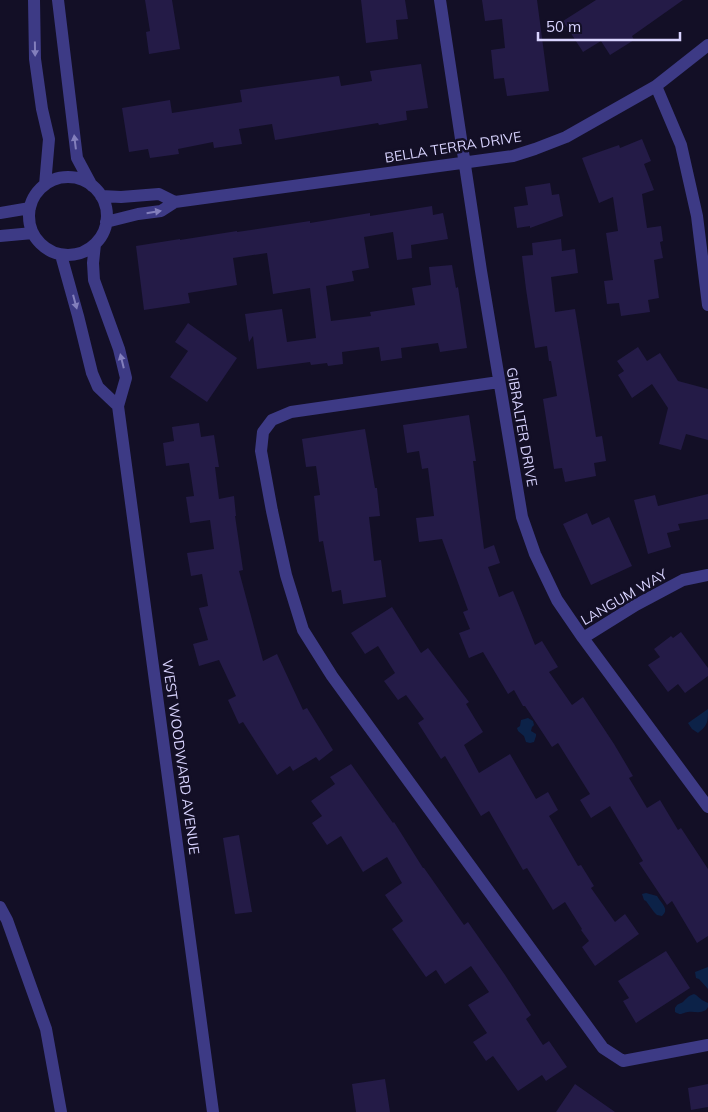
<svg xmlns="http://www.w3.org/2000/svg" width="708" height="1112" font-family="Mulish,sans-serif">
<rect width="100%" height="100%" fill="#130f26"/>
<!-- water -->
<path fill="#0c2248" d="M708 709C708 722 708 725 698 733L692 729 688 723Z
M528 718 533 721 534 725 532 727 531 731 536 734V736L534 742 530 743 526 742 524 736 518 731 517 728 520 726 521 720Z
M646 893 657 896C661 903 670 909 662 916L657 915 654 912 646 901 644 900 642 894Z
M708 967V989L699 979 696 978 695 972Z
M694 994 696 995 702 1000 708 1003V1007L706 1010C699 1014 695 1011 688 1012 681 1013 682 1016 675 1012V1008C677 1004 679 1004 683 1002 687 998 688 996 694 994Z"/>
<!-- building -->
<path fill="#241b47" d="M145 0H172L180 49 149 54 146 32 150 31Z
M361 0H405L408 19 396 20 398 39 366 43Z
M482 0H537L549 91 507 96 504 78 494 79 491 50 505 48 502 19 485 21Z
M596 0H683L632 36 634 40 610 55 601 41 583 52 563 21Z
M421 64 428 108 406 111 407 120 379 125 378 123 275 140 272 124 239 129 242 144 214 148 213 142 178 149 179 154 150 158 148 149 129 152 122 108 170 100 172 113 242 102 240 90 339 76 341 86 372 81 370 71Z
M642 139 651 161 644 164 654 190 642 194 647 228 661 226 663 241 660 242 663 258 654 260 659 298 648 300 650 312 621 316 619 303 607 304 604 281 613 280 606 233 618 231 613 197 599 203 582 158 619 145 620 148Z
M550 183 552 195 559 194 563 216 530 228V226L517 228 514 207 528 205 525 187Z
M432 206 433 215 443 213 448 239 411 245 412 258 397 260 393 232 364 237 369 268 352 271 354 281 326 286 331 321 371 316 370 312 415 305 412 288 431 285 429 267 452 265 456 288 458 287 467 348 440 352 438 343 401 348 402 358 381 361 379 347 342 352 343 364 328 366 327 363 311 365 310 362 257 369 253 336 249 342 245 314 282 309 287 342 316 338 310 288 273 294 267 253 233 258 237 285 188 293 190 303 144 310 136 246 180 239V240L237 231V232L310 221V223L370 213V216Z
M561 239 562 251 575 249 578 273 551 277 555 312 575 309 596 437 602 436 606 461 594 463 596 476 565 482 562 468 554 469 543 399 557 396 551 361H549L547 346 535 348 526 289 522 256 533 255 532 243Z
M188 323 237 358 207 402 170 377 188 351 175 342Z
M638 347 647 361 660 353 678 381 708 389V440L686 434 681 450 659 444 668 408 652 384 632 398 618 375 624 371 617 361Z
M469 415 476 461H473L484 549 494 545 500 563 488 567 499 597 513 591 535 645 542 641 558 667 549 672 572 705 583 697 614 744 633 776 629 778 647 808 660 800 678 830 681 828 708 869V936L697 943 672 901 667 905 639 863 643 861 610 806 591 818 580 800 590 794 558 743 552 747 525 706H523L514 690 508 694 483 652 469 658 459 633 470 629 463 612 468 610 442 539 419 542 416 518 434 516 428 468 422 469 419 451 407 453 403 425Z
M199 423 201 437 214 435 219 467H215L219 499 234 496 236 516H235L243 570 239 571 263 661 277 654 303 710 307 708 333 750 319 761 316 757 293 771 290 766 277 775 243 722 239 724 228 700 236 696 219 660 199 666 193 644 208 640 199 608 208 606 202 574 191 576 187 553 214 549 210 520 190 523 186 497 194 496 189 463 166 466 163 443 174 441 172 427Z
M365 429 375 488H377L380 516 369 517 374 561 381 560 386 597 343 604 341 590 332 592 323 541 319 542 314 496 320 495 316 466 306 467 302 439Z
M708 494V519L678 524 680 530 667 533 671 547 648 554 634 500 655 495 658 506Z
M587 513 592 525 609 517 632 566 591 585 563 524Z
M392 607 421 653 428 648 469 702 466 704 483 732 464 745 479 773 510 754 536 799 548 792 558 810 549 816 578 866 581 865 594 886 591 888 615 922 625 914 639 934 595 966 582 947 589 941 581 930 582 929 565 902 553 910 527 868 523 870 489 811 481 816 445 756 441 759 418 723 424 719 406 695 398 700 384 681 395 673 378 646 365 654 351 633Z
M681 632 708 668V676L685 693 678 684 668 692 648 665 660 657 654 649 671 636 673 638Z
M351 764 393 823 394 822 423 868H424L464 925 468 922 505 975 531 1015 526 1019 543 1045 549 1041 567 1067 546 1081 542 1075 518 1091 493 1056 486 1061 473 1042 487 1033 468 1005 489 992 471 966 445 984 436 970 426 977 392 929 403 921 385 895 402 883 387 857 363 872 341 836 327 845 312 823 322 816 311 801 335 784 330 777Z
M239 835 252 912 235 914 223 838Z
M666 951 690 988 636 1023 623 1001 629 998 618 981Z
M385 1079 390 1112H356L352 1084Z
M575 1084 615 1112H556Z
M708 1084V1107L691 1110 688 1088Z"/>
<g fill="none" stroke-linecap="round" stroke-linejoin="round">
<!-- minor -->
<path stroke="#3d3a85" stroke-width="12" d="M34 0 35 59 42 109 49 139 45 185
M58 0 77 158 92 186
M440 0 481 271 522 517 535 554 557 600 583 638 708 807
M656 86 681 145 697 216 708 305
M29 216a39 39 0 1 1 78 0a39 39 0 1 1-78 0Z
M101 196 121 197 159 194 175 202 161 211 138 214 106 222
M175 202 513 156 535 149 566 137 656 86 708 45
M0 213 30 208
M0 236 33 233
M61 255 78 316 92 373 98 387 118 406 126 378 119 349 94 280 93 263 95 244
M499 382 291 412 272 420 263 432 261 451 272 511 286 575 303 630 332 676 603 1048 623 1061 708 1045
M118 406 213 1112
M583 638 636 605 683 580 708 575
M0 907 7 920 46 1029 61 1112"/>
</g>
<!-- one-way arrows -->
<defs><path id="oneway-solid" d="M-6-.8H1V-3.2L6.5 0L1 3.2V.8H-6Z" transform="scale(1.25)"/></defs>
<g fill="#837fbc">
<use href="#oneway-solid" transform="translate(35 49) rotate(89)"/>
<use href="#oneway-solid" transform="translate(75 142) rotate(-97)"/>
<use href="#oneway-solid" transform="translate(154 212) rotate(-9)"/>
<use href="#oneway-solid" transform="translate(75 302) rotate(75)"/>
<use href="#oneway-solid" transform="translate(122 361) rotate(-104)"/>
</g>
<g text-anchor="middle" stroke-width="5" stroke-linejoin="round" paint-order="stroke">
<!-- street labels -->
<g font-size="14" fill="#d9d4ff" stroke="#130f26">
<text transform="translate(453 147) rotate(-9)" y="5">BELLA TERRA DRIVE</text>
<text transform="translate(522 427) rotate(80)" y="5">GIBRALTER DRIVE</text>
<text transform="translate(624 597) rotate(-30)" y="5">LANGUM WAY</text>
<text transform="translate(181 757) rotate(82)" y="5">WEST WOODWARD AVENUE</text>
</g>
</g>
<!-- scale -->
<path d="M538 32v8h142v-8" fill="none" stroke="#d9d4ff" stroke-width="2.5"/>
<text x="546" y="32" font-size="15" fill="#d9d4ff" stroke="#130f26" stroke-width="4" paint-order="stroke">50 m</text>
</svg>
